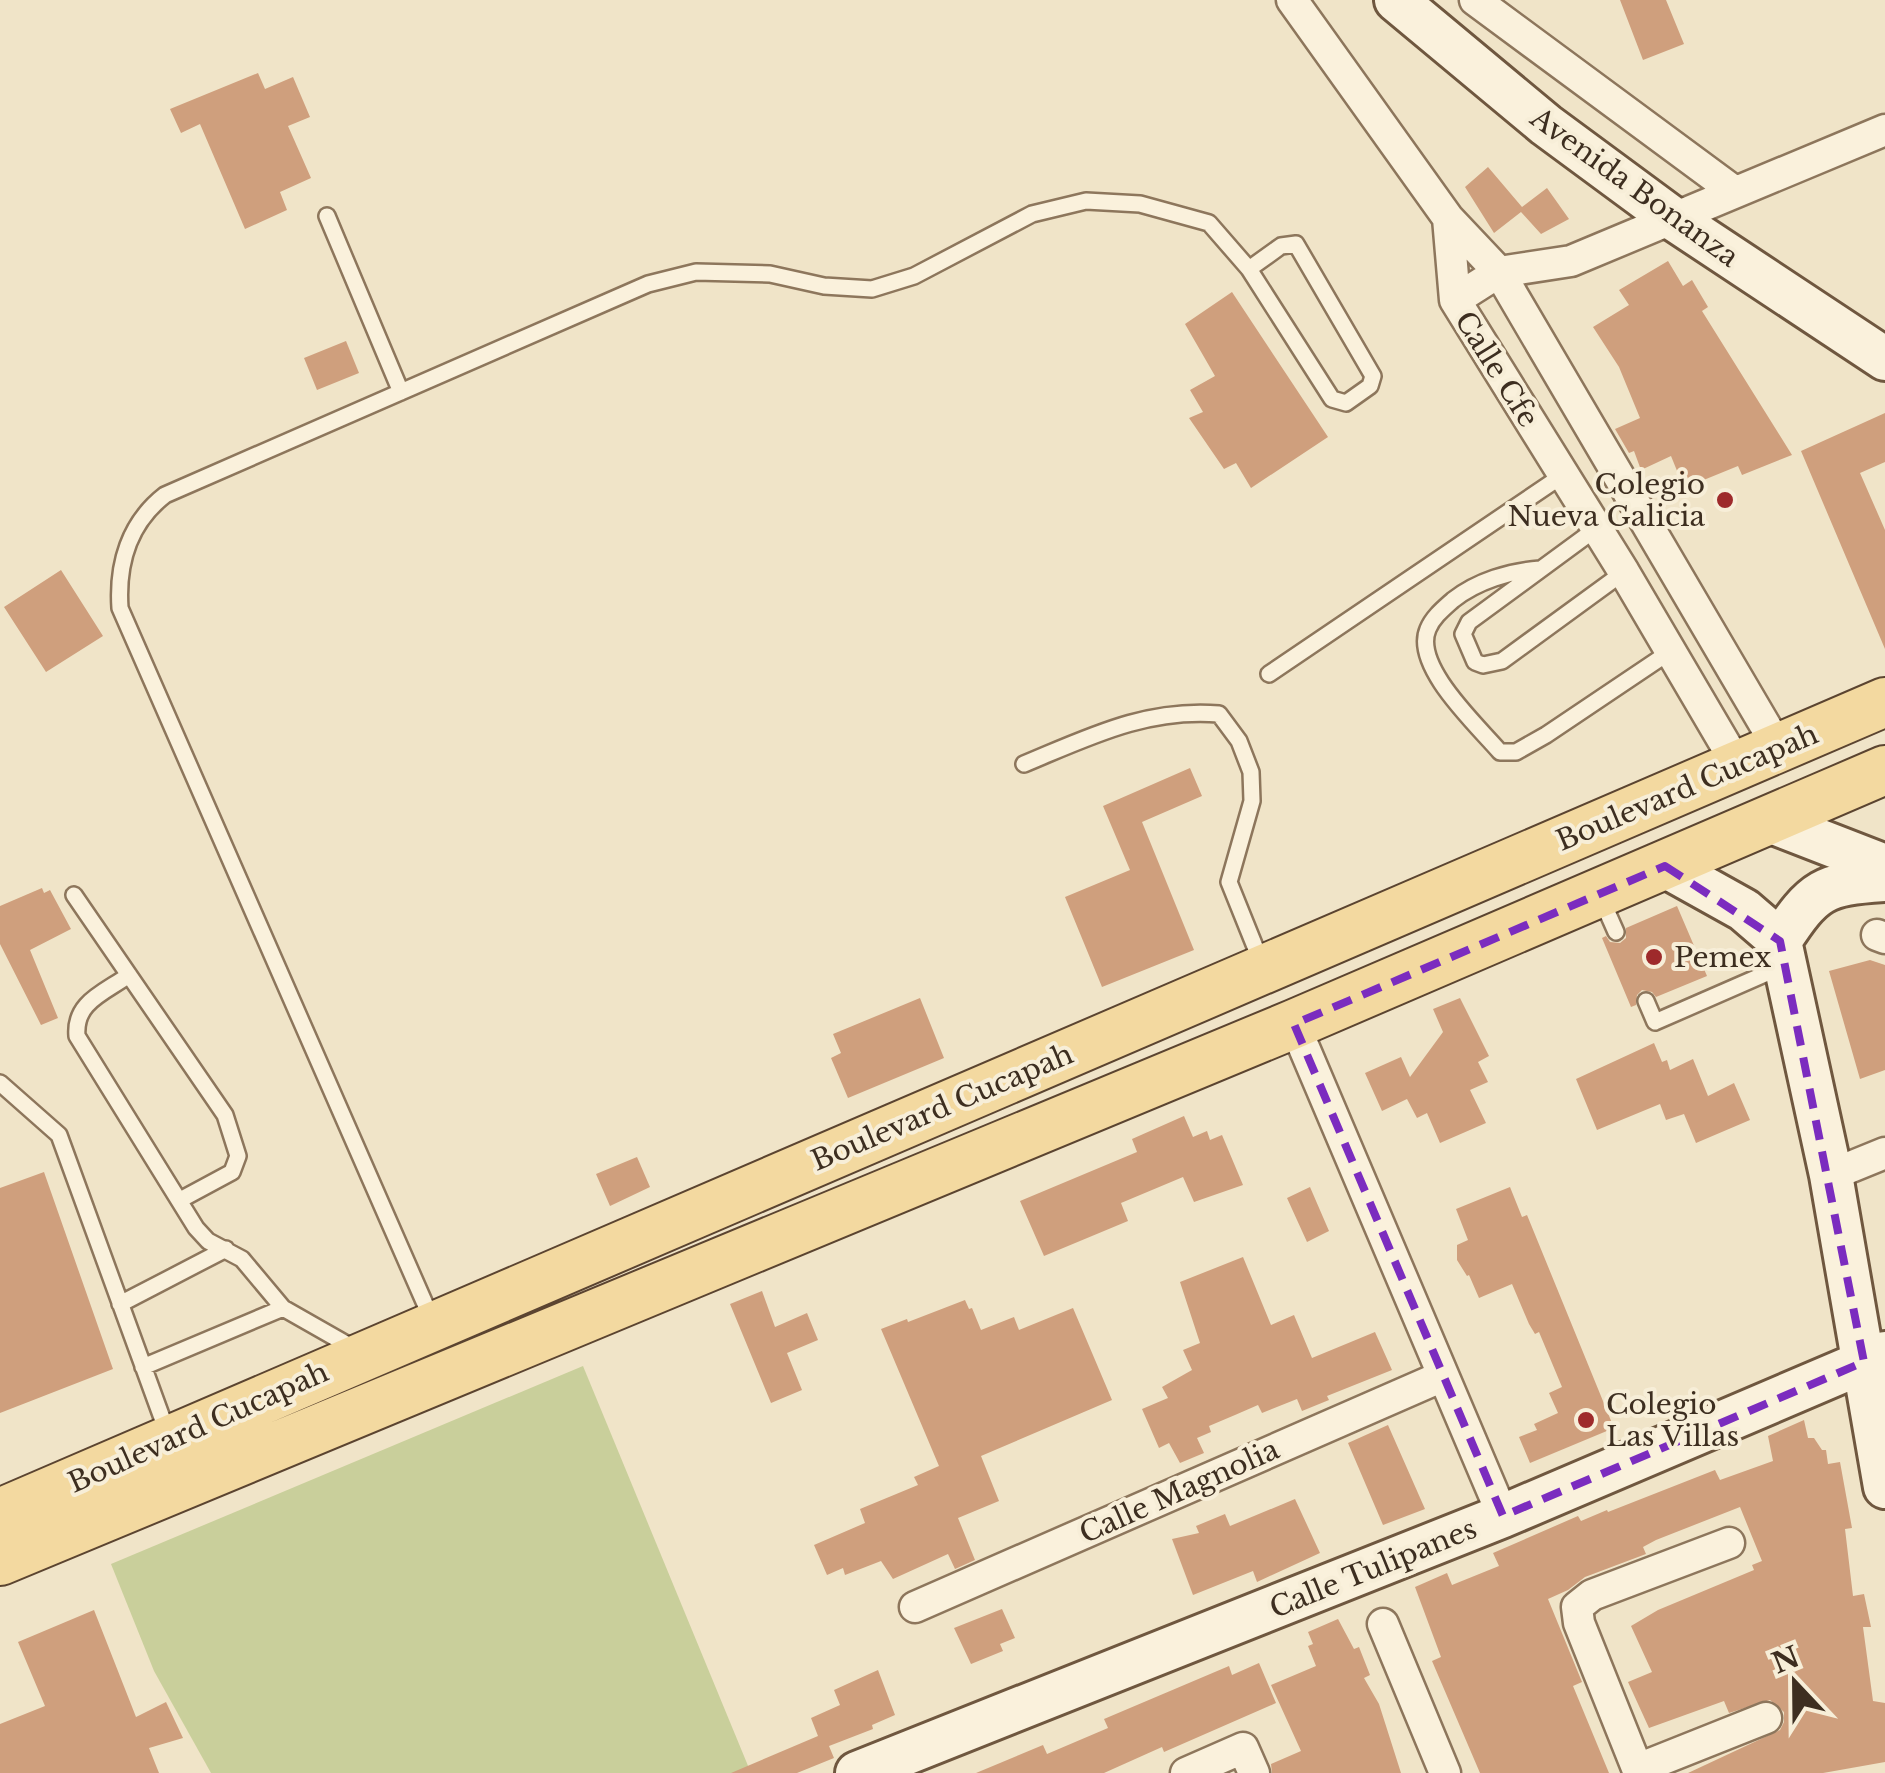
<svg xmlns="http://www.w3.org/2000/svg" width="1885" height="1773" font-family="'Libre Baskerville',serif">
<rect width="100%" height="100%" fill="#f0e4c8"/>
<!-- green -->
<path fill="#c9cf9b" d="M583 1366 751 1773H211L154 1671 111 1564Z"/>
<!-- building -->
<path fill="#cf9f7d" d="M1620 0H1666L1684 44 1643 60Z
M258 73 265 89 293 77 310 117 288 126 311 178 280 192 287 210 245 229 200 124 181 133 170 109Z
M1488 167 1522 207 1547 188 1569 219 1541 234 1521 212 1494 233 1465 187Z
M1668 261 1683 286 1692 280 1708 307 1702 311 1792 455 1742 475 1738 466 1684 488 1671 456 1641 470 1634 451 1629 453 1615 429 1640 418 1619 367 1593 327 1629 305 1619 290Z
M1232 292 1328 437 1251 488 1236 463 1224 469 1189 418 1203 412 1190 390 1215 376 1185 324Z
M346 341 359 373 317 390 304 358Z
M1885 413V462L1860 473 1885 530V649L1801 451Z
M61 570 103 636 46 672 4 607Z
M1190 768 1202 796 1142 822 1194 950 1102 987 1065 897 1130 870 1103 806Z
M42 888 44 893 50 890 71 929 30 950 58 1018 41 1025 0 944V906Z
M1677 906 1707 976 1656 997 1652 992 1642 990 1637 995 1636 1005 1631 1007 1602 938 1606 936 1610 942 1620 943 1626 938V928Z
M1870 960 1885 965V1070L1860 1079 1829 971Z
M920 998 944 1058 848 1098 831 1058 841 1053 833 1034Z
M1460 998 1489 1056 1478 1062 1488 1082 1470 1090 1486 1123 1440 1143 1427 1113 1417 1118 1407 1099 1382 1111 1365 1073 1401 1057 1410 1077 1443 1032 1433 1009Z
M1654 1043 1662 1062 1667 1060 1670 1070 1693 1059 1708 1096 1734 1083 1750 1120 1696 1143 1684 1114 1666 1120 1660 1104 1597 1130 1576 1079Z
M1184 1116 1193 1137 1207 1131 1210 1140 1222 1135 1243 1185 1194 1202 1183 1177 1121 1203 1128 1221 1044 1256 1020 1201 1137 1152 1132 1139Z
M637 1157 650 1187 610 1206 596 1174Z
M44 1172 113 1369 0 1413V1188Z
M1310 1187 1329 1231 1307 1242 1287 1198Z
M1510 1187 1522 1217 1527 1215 1614 1428 1530 1463 1519 1437 1537 1430 1534 1424 1558 1413 1549 1393 1562 1387 1539 1332 1535 1334 1529 1324 1512 1284 1479 1298 1469 1275 1467 1276 1457 1260V1245L1468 1240 1456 1209Z
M1243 1257 1271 1325 1294 1315 1312 1358 1375 1332 1392 1370 1327 1396 1329 1400 1302 1411 1297 1399 1262 1413 1258 1405 1235 1415 1209 1426 1211 1432 1197 1438 1204 1453 1180 1463 1169 1443 1159 1448 1142 1409 1168 1398 1162 1387 1192 1370 1183 1350 1200 1343 1180 1282Z
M762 1291 775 1327 807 1313 818 1340 787 1353 802 1390 771 1403 730 1304Z
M965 1300 969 1309 972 1308 981 1330 1014 1317 1019 1330 1073 1308 1112 1400 981 1456 999 1501 958 1518 975 1560 955 1569 948 1554 893 1579 881 1561 845 1575 843 1568 827 1575 814 1545 865 1523 860 1509 918 1485 914 1477 939 1466 881 1329 907 1319 908 1322Z
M1804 1420 1808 1438H1814L1822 1450H1826L1828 1464 1840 1462 1852 1528 1845 1529 1853 1596 1864 1594 1871 1627H1863L1873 1701 1885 1703V1762L1823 1773H1688L1780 1730 1784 1722V1712L1770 1700 1729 1713 1724 1701 1649 1728 1628 1682 1652 1672 1631 1626 1658 1610 1754 1570 1752 1565 1762 1561 1740 1507 1656 1540 1643 1547 1646 1554 1585 1577 1568 1590 1548 1599 1582 1682 1573 1686 1609 1773H1480L1432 1661 1441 1657 1415 1587 1447 1573 1452 1585 1499 1566 1493 1553 1578 1516 1581 1521 1607 1510 1608 1512 1715 1470 1720 1480 1773 1461 1768 1436Z
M1388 1425 1425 1509 1383 1525 1348 1443Z
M1295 1499 1320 1553 1257 1582 1253 1571 1193 1595 1172 1539 1199 1533 1196 1526 1225 1514 1230 1526Z
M1002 1609 1015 1638 1000 1644 1003 1651 971 1664 954 1628Z
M94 1610 136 1717 166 1702 183 1738 149 1748 159 1773H0V1724L45 1706 18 1642Z
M1338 1619 1354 1649 1359 1647 1370 1675 1364 1678 1379 1704 1401 1773H1272L1271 1764 1301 1751 1271 1685 1316 1666 1308 1646 1313 1644 1308 1632Z
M1259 1663 1276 1703 1164 1752 1162 1747 1104 1773H976L1043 1745 1047 1754 1108 1728 1104 1719 1229 1666 1232 1675Z
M878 1670 895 1715 872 1725 873 1729 829 1746 834 1758 797 1773H731L818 1736 811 1718 840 1705 834 1690Z"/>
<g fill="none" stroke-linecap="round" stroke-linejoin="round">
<defs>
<path id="lane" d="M327 216 401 392
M1597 528 1469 622 1463 634 1475 662 1483 665 1502 661 1624 572
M1540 569C1510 571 1477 581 1453 600 1443 609 1433 617 1428 629 1412 666 1478 726 1500 752H1516L1546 735 1671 651
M1269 674 1563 475
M1024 764C1089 737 1146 708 1219 714L1239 741 1251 772 1252 801 1229 882 1262 964
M74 895 225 1115 238 1156 232 1172 180 1200
M1601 898 1616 932
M129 975C104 993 74 1002 77 1036L196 1228 208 1241 242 1259 283 1308 355 1349
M1646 1001 1655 1022 1781 967
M0 1083 59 1135 169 1437
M120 1304 226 1249
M433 1322 120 608C117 564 129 523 165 495L648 284 696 272 770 274 824 286 872 289 914 276 1032 214 1086 201 1140 204 1209 223 1249 269 1281 246 1296 244 1373 376 1370 386 1346 403 1332 399 1249 269
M143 1367 283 1308"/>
<path id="street" d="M1292 0 1448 218 1499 272 1779 749
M1475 0 1735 192
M1448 218 1455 300 1624 572 1738 766
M1455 300 1499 272 1571 261 1885 130
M1877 935 1885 938
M1294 1024 1503 1516
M1831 1175 1885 1153
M915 1607 1443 1376
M1383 1624 1445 1773
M1638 1769 1766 1718
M1186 1773 1243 1748 1254 1773
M1639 1773 1579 1623 1577 1607 1592 1595 1729 1543"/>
<path id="secondary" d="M1396 0 1546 125 1672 218 1885 359
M1769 821 1885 866
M1665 866 1744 910 1780 941 1831 1175 1885 1487
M1780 941C1814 889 1823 884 1885 880
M857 1773 1503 1516 1885 1353"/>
<path id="primary" d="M0 1513 1885 702
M0 1561 1294 1024 1885 770"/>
</defs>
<!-- lane casing -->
<use href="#lane" stroke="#8d765c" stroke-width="20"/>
<!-- street casing -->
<use href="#street" stroke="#8d765c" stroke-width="35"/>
<!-- secondary casing -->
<use href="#secondary" stroke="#6f573f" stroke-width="48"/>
<!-- primary casing -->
<use href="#primary" stroke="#5b4430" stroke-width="52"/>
<!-- lane -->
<use href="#lane" stroke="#faf1dc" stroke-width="15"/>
<!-- street -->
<use href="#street" stroke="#faf1dc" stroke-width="30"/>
<!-- secondary -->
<use href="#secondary" stroke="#faf1dc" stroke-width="42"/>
<!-- primary -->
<use href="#primary" stroke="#f3d9a0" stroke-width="48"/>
</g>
<!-- marked area -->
<path fill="none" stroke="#7b2cbf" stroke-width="8" stroke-dasharray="20 12" stroke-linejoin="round" d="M1665 866 1780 941 1864 1362 1503 1516 1294 1024Z"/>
<!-- markers -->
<g fill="#9e2a2b" stroke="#f7eed8" stroke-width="4">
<circle cx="1725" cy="500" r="10"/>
<circle cx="1654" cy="957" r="10"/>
<circle cx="1586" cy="1420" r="10"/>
</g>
<g text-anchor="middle" stroke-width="8" stroke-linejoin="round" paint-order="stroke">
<!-- street labels -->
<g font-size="28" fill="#3d2e20" stroke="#f7eed8">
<text transform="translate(1635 187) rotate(36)" y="10">Avenida Bonanza</text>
<text transform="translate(1497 369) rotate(58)" y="10">Calle Cfe</text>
<text transform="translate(1687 787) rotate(-23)" y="10">Boulevard Cucapah</text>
<text transform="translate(942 1107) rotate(-23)" y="10">Boulevard Cucapah</text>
<text transform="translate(198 1427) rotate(-24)" y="10">Boulevard Cucapah</text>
<text transform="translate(1179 1491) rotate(-24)" y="10">Calle Magnolia</text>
<text transform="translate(1373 1568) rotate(-22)" y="10">Calle Tulipanes</text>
</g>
<!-- poi labels -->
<g font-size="28" fill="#3d2e20" stroke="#f7eed8" text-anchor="start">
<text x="1705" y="494" text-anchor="end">Colegio<tspan x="1705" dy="32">Nueva Galicia</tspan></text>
<text x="1674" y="967">Pemex</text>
<text x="1606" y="1414">Colegio<tspan x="1606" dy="32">Las Villas</tspan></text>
</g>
</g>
<!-- north arrow -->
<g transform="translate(1795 1683) rotate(338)" stroke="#f7eed8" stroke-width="8" paint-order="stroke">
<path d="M0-8L18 38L0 25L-18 38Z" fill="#3d2e20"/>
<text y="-15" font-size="28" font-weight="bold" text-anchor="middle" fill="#3d2e20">N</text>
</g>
</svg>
